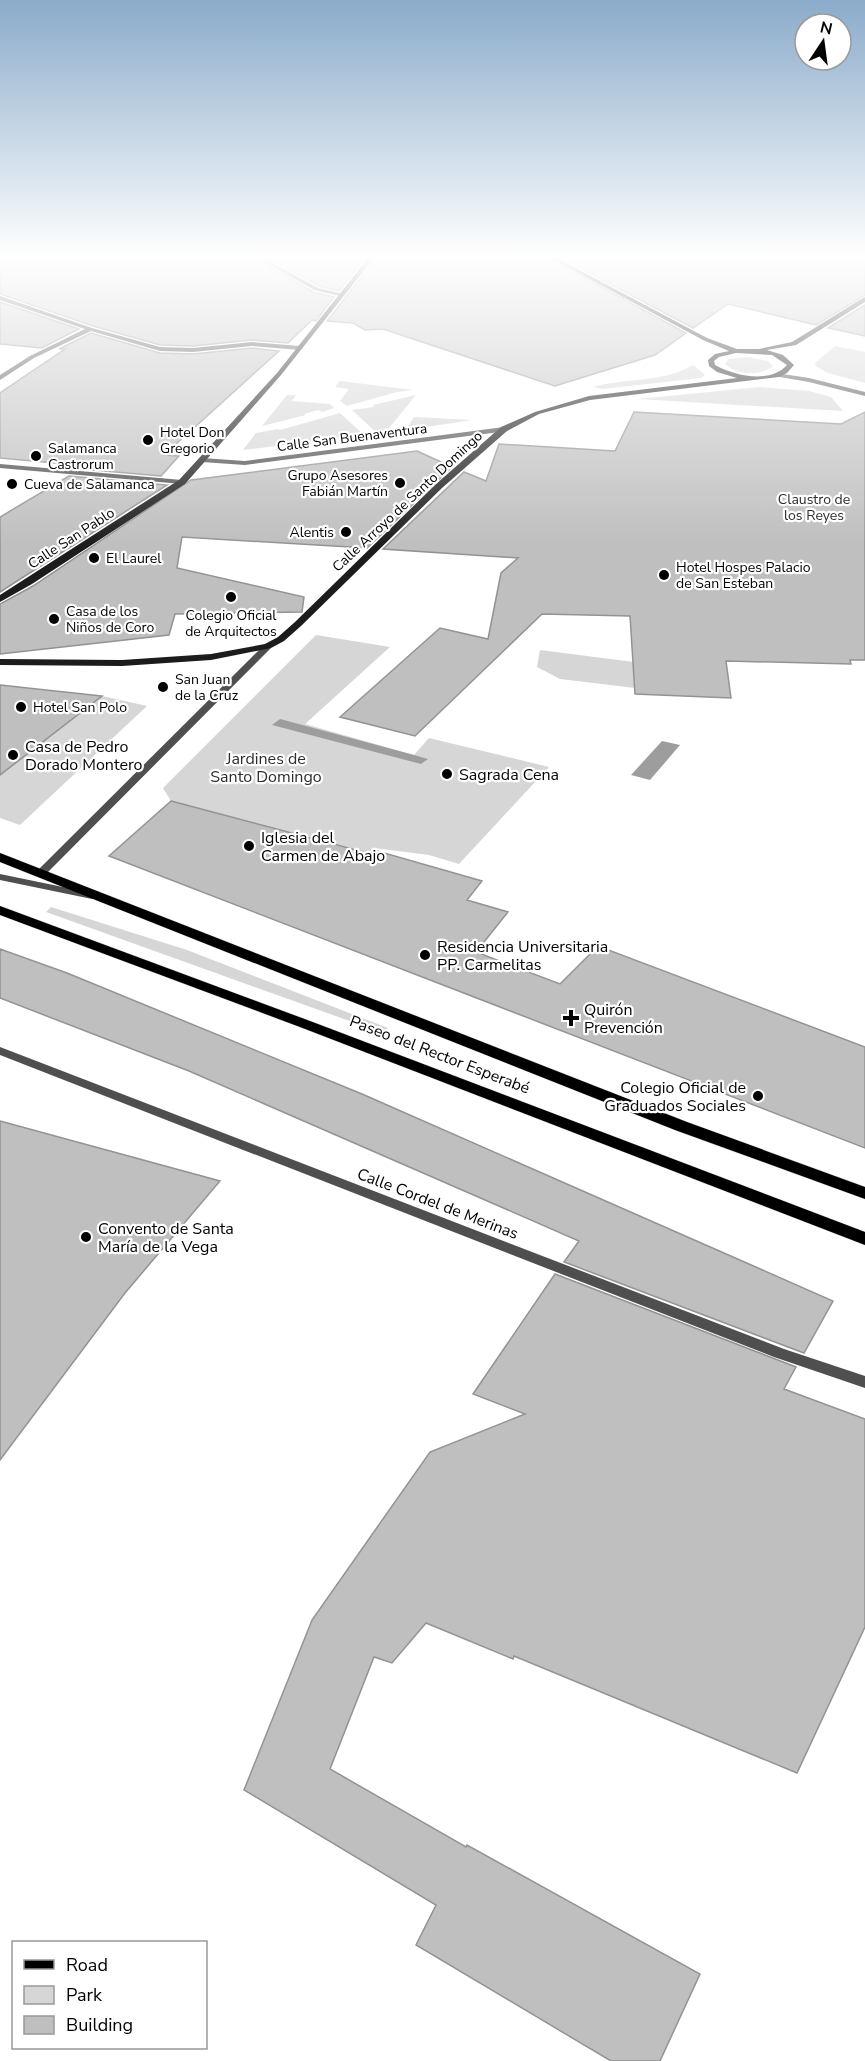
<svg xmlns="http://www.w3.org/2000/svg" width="865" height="2061" font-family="'Nunito Sans',sans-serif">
<rect width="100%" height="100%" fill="#fff"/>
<!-- green -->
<path fill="#d6d6d6" d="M835 346 865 352V383L828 373 815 366 816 362Z
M748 357 768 361 773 366C761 377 736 375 725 364L729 359Z
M693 365 705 375 701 378 603 389 593 387C628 377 660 384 693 365Z
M340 381 413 390 397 392 347 406 340 401 349 389 335 387Z
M760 387 809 391 831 397 843 411 638 399Z
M287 395H296L292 401 330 404 334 408 322 412 318 410 304 414 306 415 262 426Z
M416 395 385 433 378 434 352 410 374 407 373 405Z
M340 413 364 435 243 450 256 433 278 429 280 430Z
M414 417 472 420 406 430Z
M316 635 390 647 305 724 414 755 429 738 549 767 459 864 429 855 374 848 371 854 171 801 163 788Z
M540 650 634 662 635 688 560 679 537 667Z
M102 696 147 706 20 825 0 818V775Z
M51 907 187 950 388 1028 383 1033 46 912Z"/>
<!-- water -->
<path fill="#9d9d9d" d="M280 719 414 755 428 759 421 764 272 725Z
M662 741 680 745 650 780 631 775Z"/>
<!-- building -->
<path fill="#bfbfbf" stroke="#939393" stroke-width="1.5" d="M0 258H255L313 292 334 297 316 321 312 320 288 343 252 340 193 346 160 345 93 326 0 294Z
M268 258H365L339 291 319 286Z
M376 258H548L686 333 655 355 555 386 383 329 365 330 353 323 327 321Z
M561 258H865V295L816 325 728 304 693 328Z
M0 302 79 329 42 348 0 344Z
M865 305V336L828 328Z
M91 333 160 353 193 354 252 348 279 351 164 455 179 456 161 476 81 469 87 466 0 458V393L65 349H59Z
M634 412 841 424 865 412V660H850L851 664 726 661 731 698 635 694 630 616 542 614 415 736 340 717 440 628 488 639 501 573 518 558 383 549 464 472 486 481 499 444 615 451Z
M417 451 452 467 367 548 182 537 177 568 304 597 302 612 175 614 169 635 0 654V604L33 586 191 480Z
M69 476 167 485 0 592V517Z
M0 685 102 696 0 775Z
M171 801 371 854 374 850 482 881 467 900 508 912 476 952 560 984 598 946 865 1047V1148L109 856Z
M0 949 67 973 362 1094 833 1301 804 1353 564 1262 579 1241 189 1071 0 998Z
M0 1121 220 1181 125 1293 0 1460Z
M555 1274 796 1367 784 1389 865 1419V1627L797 1773 514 1656 513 1659 426 1623 392 1663 374 1657 330 1769 466 1847 467 1845 700 1974 660 2061H611L416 1945 436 1905 244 1790 312 1620 430 1452 525 1414 473 1394Z"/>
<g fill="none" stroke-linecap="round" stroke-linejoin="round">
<defs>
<path id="primary" d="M0 853 687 1122 865 1187V1199L675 1130 0 862Z
M0 906 310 1021 865 1232V1245L300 1027 0 915Z"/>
</defs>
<!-- primary casing -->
<use href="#primary" stroke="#dbdbdb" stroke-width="1"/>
<!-- pedestrian -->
<path fill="#4f4f4f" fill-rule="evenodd" d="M257 258H264L318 288 343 294 340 296 314 290Z
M0 296 92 328 160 347 193 348 252 342 300 346 303 348 300 350 252 346 193 352 160 351 91 331 34 358 0 380V375L30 356 85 329 0 300Z
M0 464 182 480 186 482 182 484 0 468Z"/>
<!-- minor -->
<path fill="#4f4f4f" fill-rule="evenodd" d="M776 373 809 378 865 392V396L809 382 774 376 773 375Z
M504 427 508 429 507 431 245 465 202 462 198 460 202 458 245 461Z
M268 643 271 644V648L44 876H36L35 874 36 872 265 644Z
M0 874 92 893 97 896 92 899 0 880Z
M0 1047 784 1349 865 1376V1388L774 1357 0 1055Z"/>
<!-- secondary -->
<path fill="#1c1c1c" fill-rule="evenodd" d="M368 258H374L281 375 185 484 32 584 0 602V595L179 480 277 373Z
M550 258H557L707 338 737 349H759L792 342 863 298 865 297V302L796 345 767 350 783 355 794 365 787 373 779 377 590 400 539 414 507 431 442 488 301 626 284 641 271 648 211 660 122 666 0 665V659L122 660 211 654 265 644 278 637 295 622 436 484 501 427 535 412 589 396 737 378 717 372 709 366 708 360 715 354 729 351 703 340ZM736 353 772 355 787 365C770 384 735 376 715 365L714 361 719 357Z"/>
<!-- primary -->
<use href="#primary" fill="#000" fill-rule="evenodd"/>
</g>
<!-- sky -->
<linearGradient id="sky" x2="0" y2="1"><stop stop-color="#8aabca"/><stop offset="0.47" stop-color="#fff"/><stop offset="1" stop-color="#fff" stop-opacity="0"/></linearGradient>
<rect width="865" height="546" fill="url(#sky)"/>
<!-- markers -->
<g fill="#000" stroke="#fff" stroke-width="2">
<circle cx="148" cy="440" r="6"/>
<circle cx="36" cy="456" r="6"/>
<circle cx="400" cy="483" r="6"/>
<circle cx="12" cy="484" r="6"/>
<circle cx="346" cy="532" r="6"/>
<circle cx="94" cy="558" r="6"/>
<circle cx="664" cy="575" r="6"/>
<circle cx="231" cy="597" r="6"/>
<circle cx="54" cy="619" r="6"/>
<circle cx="163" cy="687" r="6"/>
<circle cx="21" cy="707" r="6"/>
<circle cx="13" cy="755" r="6"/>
<circle cx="447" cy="774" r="6"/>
<circle cx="249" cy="846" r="6"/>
<circle cx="425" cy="955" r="6"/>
<path d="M568 1009h6v6h6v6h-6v6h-6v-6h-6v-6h6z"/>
<circle cx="758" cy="1096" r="6"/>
<circle cx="86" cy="1237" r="6"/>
</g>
<g text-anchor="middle" stroke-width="4.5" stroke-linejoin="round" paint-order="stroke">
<!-- far-poi labels -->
<g font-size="14" fill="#000" stroke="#fff" text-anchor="start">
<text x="160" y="437">Hotel Don<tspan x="160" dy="16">Gregorio</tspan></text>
<text x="48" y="453">Salamanca<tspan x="48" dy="16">Castrorum</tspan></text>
<text x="388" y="480" text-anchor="end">Grupo Asesores<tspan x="388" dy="16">Fabián Martín</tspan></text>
<text x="24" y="489">Cueva de Salamanca</text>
<text x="334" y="537" text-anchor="end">Alentis</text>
<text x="106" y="563">El Laurel</text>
<text x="676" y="572">Hotel Hospes Palacio<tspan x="676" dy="16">de San Esteban</tspan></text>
<text x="66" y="616">Casa de los<tspan x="66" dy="16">Niños de Coro</tspan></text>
<text x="231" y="620" text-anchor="middle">Colegio Oficial<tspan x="231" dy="16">de Arquitectos</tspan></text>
<text x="175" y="684">San Juan<tspan x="175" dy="16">de la Cruz</tspan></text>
<text x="33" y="712">Hotel San Polo</text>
</g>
<!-- far-street labels -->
<g font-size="14" fill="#000" stroke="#fff">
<text transform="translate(352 437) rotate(-7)" y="5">Calle San Buenaventura</text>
<text transform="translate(407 501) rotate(-43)" y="5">Calle Arroyo de Santo Domingo</text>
<text transform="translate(71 538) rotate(-33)" y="5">Calle San Pablo</text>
</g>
<!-- far-park labels -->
<g font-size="14" fill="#2d2d2d" stroke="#fff">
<text x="814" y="504">Claustro de<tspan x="814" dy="16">los Reyes</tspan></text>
</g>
<!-- poi labels -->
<g font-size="16" fill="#000" stroke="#fff" text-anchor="start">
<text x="25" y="752">Casa de Pedro<tspan x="25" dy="18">Dorado Montero</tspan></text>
<text x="459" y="780">Sagrada Cena</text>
<text x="261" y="843">Iglesia del<tspan x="261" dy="18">Carmen de Abajo</tspan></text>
<text x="437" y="952">Residencia Universitaria<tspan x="437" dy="18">PP. Carmelitas</tspan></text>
<text x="584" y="1015">Quirón<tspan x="584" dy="18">Prevención</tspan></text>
<text x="746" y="1093" text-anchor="end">Colegio Oficial de<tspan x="746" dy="18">Graduados Sociales</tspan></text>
<text x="98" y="1234">Convento de Santa<tspan x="98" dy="18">María de la Vega</tspan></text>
</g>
<!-- park labels -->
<g font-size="16" fill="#2d2d2d" stroke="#fff">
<text x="266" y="764">Jardines de<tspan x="266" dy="18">Santo Domingo</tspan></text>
</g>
<!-- street labels -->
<g font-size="16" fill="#000" stroke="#fff">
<text transform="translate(440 1054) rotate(21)" y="6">Paseo del Rector Esperabé</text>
<text transform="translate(438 1203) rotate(21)" y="6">Calle Cordel de Merinas</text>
</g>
</g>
<!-- legend -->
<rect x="12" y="1941" width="195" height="108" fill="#ffffff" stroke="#999999" stroke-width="1.5"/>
<rect x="24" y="1960" width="30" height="9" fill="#000000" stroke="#999999" stroke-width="1.5"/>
<text x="66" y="1971" font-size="18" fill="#000000">Road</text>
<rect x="24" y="1986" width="30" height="18" fill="#d6d6d6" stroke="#999999" stroke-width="1.5"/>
<text x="66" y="2001" font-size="18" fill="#000000">Park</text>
<rect x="24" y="2016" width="30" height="18" fill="#bfbfbf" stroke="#999999" stroke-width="1.5"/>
<text x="66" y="2031" font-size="18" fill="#000000">Building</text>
<!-- north arrow -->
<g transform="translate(823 42) rotate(13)"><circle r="28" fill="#ffffff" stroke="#999999" stroke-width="1.5"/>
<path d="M0-4.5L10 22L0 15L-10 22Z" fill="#000000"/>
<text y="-9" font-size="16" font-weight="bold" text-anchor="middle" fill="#000000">N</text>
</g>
</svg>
